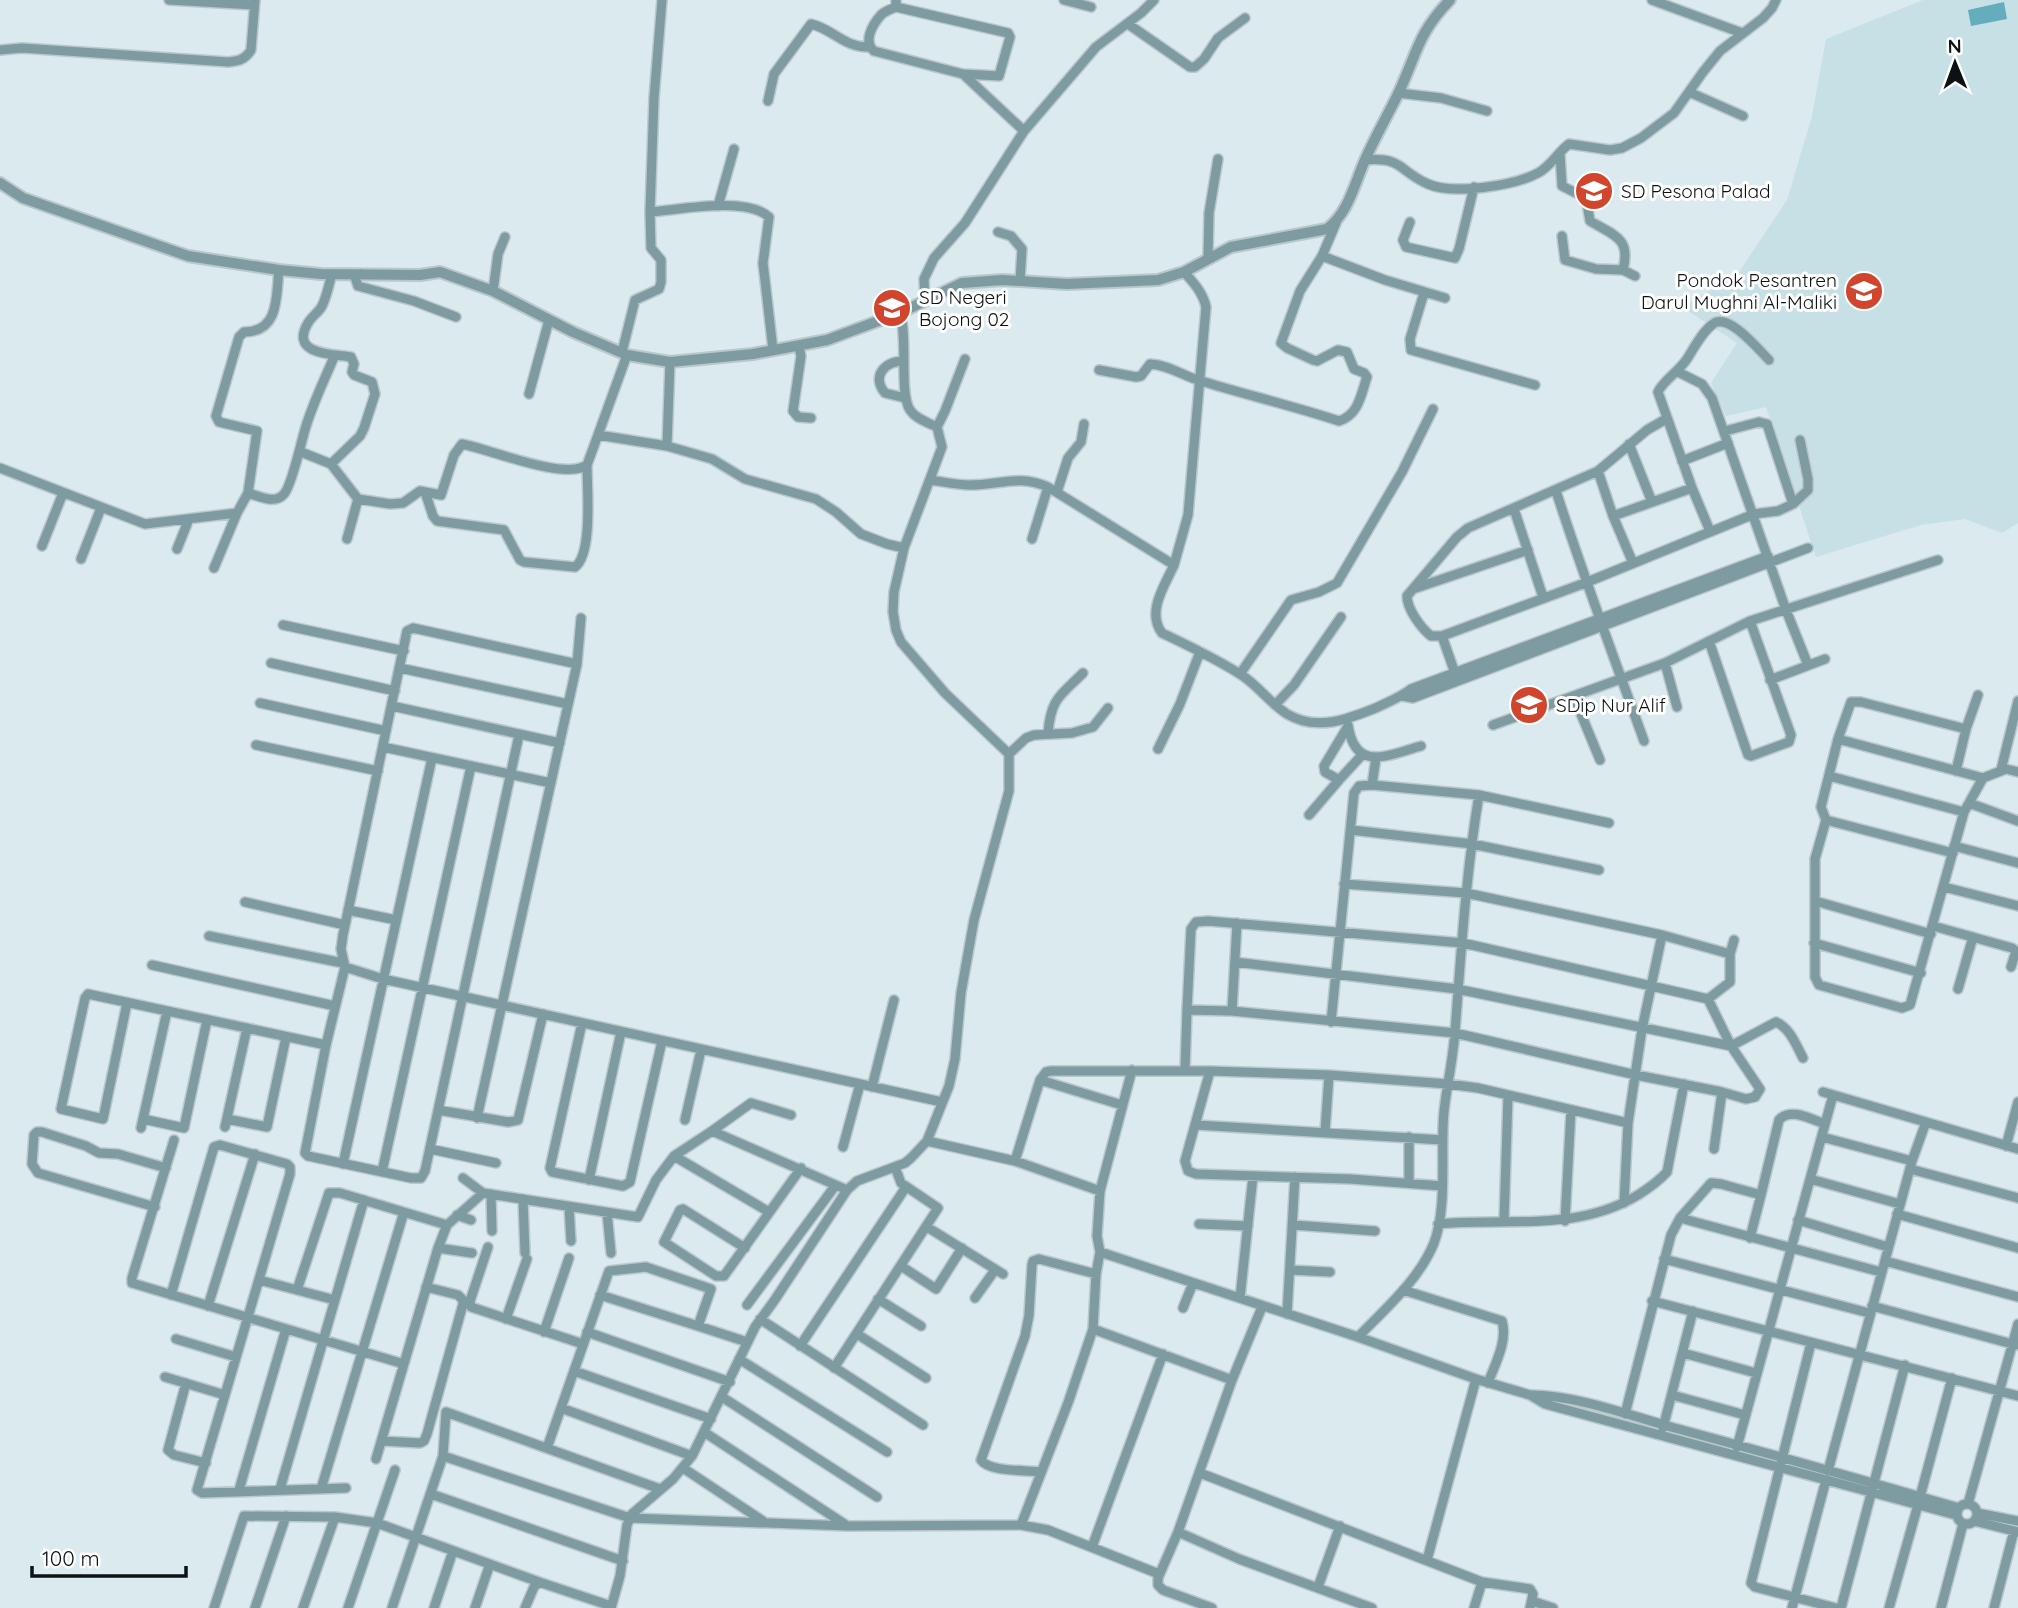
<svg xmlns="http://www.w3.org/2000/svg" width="2018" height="1608" font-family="Quicksand,sans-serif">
<rect width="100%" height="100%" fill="#dbeaee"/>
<!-- built -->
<path fill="#c7e0e5" d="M1923 0H2018V523L2002 533 1965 519 1921 525 1816 557 1766 407 1726 416 1711 383 1737 343 1682 307 1737 275 1787 200 1812 116 1826 39Z"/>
<!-- water -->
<path fill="#64adbc" d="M2004 2 2007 19 1971 26 1968 10Z"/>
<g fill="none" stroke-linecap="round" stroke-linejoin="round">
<defs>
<path id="minor" d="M169 0 254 5
M896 0V7L1008 33 1010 37 999 76 963 74 874 51C863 42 872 25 881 15 885 11 891 9 896 7
M1064 0 1091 7
M1652 0 1742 33
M1128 24 1190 67H1195L1204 59 1218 38 1245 18
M0 50 22 48 228 62C238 61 245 60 251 50L255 0
M963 74 1024 131
M1689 92 1743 116
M1398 93 1441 98 1487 111
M768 101 774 74 811 24C833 29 845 48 869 47
M1560 154 1562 186 1586 198 1590 221C1615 236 1631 238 1623 270L1635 276
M1365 160C1404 157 1398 171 1428 184 1453 195 1513 186 1538 173 1551 166 1558 152 1569 144L1610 150 1622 148 1641 138 1674 113 1703 72 1720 51 1763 18 1772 8 1776 0
M718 206 734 149
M650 212C679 210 746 196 769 217L763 263 773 350
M1410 222 1403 240 1406 247 1455 258 1459 249 1474 187
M998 232 1011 236 1022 249 1020 281
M1562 236 1565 260 1596 269 1623 270
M1322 256 1385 280 1445 298
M1208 258 1209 213 1218 159
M361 274 355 277 358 286 414 301 456 317
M493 291 498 254 505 237
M1424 293 1410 339 1411 350 1535 385
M925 301 924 279 934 258 965 223 1024 131 1096 47 1141 13 1154 0
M799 347 801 356 793 411 798 417 811 418
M622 352 635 300 659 289 661 282V260L651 248 650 212 654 98 662 0
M627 355 598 435 667 446 712 459 745 479 816 499 836 512 861 534 887 544 904 548
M904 361C885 361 871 376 885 393L905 398
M1099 370 1136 377 1141 376 1150 364C1169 365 1183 376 1201 381 1247 395 1293 406 1339 421 1359 415 1361 394 1367 377L1364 373 1354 369 1347 352 1338 350 1317 361 1313 360 1287 348 1281 343 1300 291 1322 256 1336 223
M1678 372 1702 384 1712 398 1786 610 1808 665
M529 394 549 320
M1666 419 1647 430 1598 471 1468 528 1457 537 1407 596C1407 609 1421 628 1431 636H1442L1585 583 1754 514 1778 511 1793 504 1767 424 1759 422 1725 431
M937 427 945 411 965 359
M1629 444 1652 502
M667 446 670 362
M301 452 331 464 358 499
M1682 461 1728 443
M331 464 360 436 364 428 375 394 372 382 354 375 352 372 354 364 351 357C333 354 289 355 308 323 312 316 319 312 322 306 327 296 329 284 332 274
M0 468 145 524 237 513 248 493 257 431 219 422 216 416 239 337 244 332C280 332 276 295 279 270
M1598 471 1613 516 1633 563
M931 480C944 482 957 485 970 485 999 485 1020 474 1048 487L1174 565C1165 585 1146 612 1162 633 1189 646 1217 659 1243 676 1259 687 1270 703 1287 714 1317 732 1349 719 1378 707 1390 701 1401 697 1411 689L1768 556
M1556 491C1583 575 1614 658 1644 741
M425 492 433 516 437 521 504 530 520 560 524 562 575 567C593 554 587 487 587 465
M1057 492 1068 458 1081 442 1084 424
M248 493C259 496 275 505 284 494 291 487 301 444 304 433 311 407 324 381 334 357
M1793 504 1808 490V479L1800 440
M1514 509 1543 597
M1613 516 1692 488
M1710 531 1692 488 1658 392C1662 382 1679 371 1687 359 1694 348 1702 332 1713 324 1728 312 1758 349 1769 360
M347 539 358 499 390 504 403 503 420 491 441 495 454 455 462 444C490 449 564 481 587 465L598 435
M1032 539 1048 487
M42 546 63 493
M177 549 189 519
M81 559 101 508
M1174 565 1188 515 1206 307C1203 293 1194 283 1184 272
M214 568 237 513
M1413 589 1528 550
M283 625 404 651
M1442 636 1456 676
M1709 641 1748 755 1751 756 1789 742 1791 735 1750 621
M271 663 395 691
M1665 663 1677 707
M577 664 413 628 407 631 343 935 341 949 345 967 383 979 942 1102
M400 668 568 704
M1240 674 1291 600 1319 592 1337 583 1402 472 1433 409
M1770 680 1825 659
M1402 696 1413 698 1808 548
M1574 697 1600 760
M260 703 386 731
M1275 705 1294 685 1341 617
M392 706 560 743
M1348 725C1355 773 1388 755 1421 746
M1493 725 1665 663 1750 621 1938 560
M1966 729 1978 695
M1048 733C1051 698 1060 696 1083 673
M1838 739 1983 778
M256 745 378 771
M383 747 551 783
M1158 749 1180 704 1200 652
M1009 754 1026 738 1034 735 1072 733 1093 727 1108 708
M2001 770 2018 701
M1956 771 1966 729 1861 702H1851L1838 739 1821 807 1826 820 1815 859V977L1819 985 1902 1008 1910 1005 1964 812 1983 778 2006 769 2018 772
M1829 776 1964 812
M1339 780 1362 755
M1372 785 1376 758
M1969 803 2018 821
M1309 815 1339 780 1325 772 1324 766 1348 726
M1826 820 1953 853
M1351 830 1472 844 1599 870
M1954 846 2018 863
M1344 884 1466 893 1662 935 1730 954
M1944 887 2018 906
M1815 901 1931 934
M245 902 345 925
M348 910 396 920
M1933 926 2012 948 2016 951 2011 967
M209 936 343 963
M1814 943 1921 973
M1235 962 1457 989 1731 1046 1776 1022C1790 1028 1796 1045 1803 1058
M152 965 335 1006
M345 967 326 1045 305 1153 308 1156 411 1178H421L425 1171 519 735
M1958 989 1973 937
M1708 999 1731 1046 1760 1089 1755 1097 1746 1099 1722 1092 1636 1075 1455 1033 1232 1011 1187 1010 1191 929 1196 922 1208 921 1463 943 1708 999 1730 982V954L1734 940
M127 1003 103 1119 61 1109 85 998 88 994 326 1045
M1232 1011 1237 923
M1331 1022 1354 793 1359 786 1372 785 1479 795 1609 823
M582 1023 550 1168 552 1172 623 1186 630 1182 662 1041
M1185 1070 1187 1010
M1210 1071 1185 1161 1188 1171 1196 1174 1350 1179 1442 1186
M1040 1080 1122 1105
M872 1087 894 1000
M1823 1092 2018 1149
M438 1110 508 1122 518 1120 543 1014
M477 1118 577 664 581 618
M143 1119 184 1128 207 1020
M227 1119 267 1127 286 1037
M685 1120 701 1050
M1196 1125 1443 1140
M225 1127 247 1028
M141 1128 167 1011
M712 1131 751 1103 791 1115
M1325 1132 1329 1075
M1822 1137 1912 1161
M174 1140 132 1278V1283L404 1364
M927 1141 1015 1161 1100 1191
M2006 1146 2018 1102
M843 1147 860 1084
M430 1149 496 1163
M1714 1149 1722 1092
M674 1156 769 1212
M1015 1161 1040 1080 1046 1072 1051 1071H1210L1329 1075 1448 1084 1478 1088 1628 1123
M343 1164 432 758
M1910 1169 2018 1198
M382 1172 471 766
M463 1178 483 1193
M1810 1179 1900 1204
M589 1180 621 1032
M1409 1183V1137
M491 1194 492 1231
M523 1199 525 1253
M1624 1203 1628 1123 1642 1029 1662 935
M155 1207 38 1173 32 1164 34 1135 37 1132H42L86 1146 99 1153 118 1154 166 1168
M569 1207 571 1241
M607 1213 611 1253
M1897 1214 2018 1248
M457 1215 471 1220
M1680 1218 1881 1272
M1798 1220 1888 1247
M1504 1221 1508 1096
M1565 1221 1571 1110
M1199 1224 1248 1226
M1438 1224C1506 1218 1577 1232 1638 1195 1649 1188 1658 1182 1667 1172L1684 1084
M1293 1225 1375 1231
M927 1227 1003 1274
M1750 1238 1761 1195
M488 1247 470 1301 471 1307 583 1344
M438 1248 472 1253
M745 1248 683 1209 680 1210 664 1242 716 1276H724L801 1168
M1100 1252 1358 1337 1476 1379 1530 1395 1545 1404 1956 1515
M1664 1259 1869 1313
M1885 1261 2018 1297
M901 1266 936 1289 962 1248
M1290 1270 1330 1272
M259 1280 335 1300
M297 1290 329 1193H340L447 1225
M1403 1290 1502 1321C1508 1341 1495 1364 1488 1383
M171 1295 214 1147 220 1145 287 1164 290 1167V1174L197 1490 202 1493 346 1488
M600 1295 698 1326
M975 1298 995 1270
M1240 1298 1253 1176
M878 1299 921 1326
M1652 1301 2018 1396
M747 1305 835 1186
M208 1306 255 1154
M1872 1306 2016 1345
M1183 1308 1193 1283
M1287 1314 1295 1177
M506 1319 527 1259
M760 1319 923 1425
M1093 1329 1232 1380
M544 1332 569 1258
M587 1332 730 1382
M857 1334 926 1378
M1358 1337C1385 1309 1419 1280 1434 1243 1448 1206 1440 1150 1444 1111 1447 1085 1453 1059 1455 1032 1461 953 1466 873 1479 795
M176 1339 236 1357
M1811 1343 1751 1583 1755 1587 1836 1608
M800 1346 906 1187
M1683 1353 1756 1373
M739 1359 887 1452
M834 1368 938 1208 901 1183 895 1167
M574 1371 711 1419
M165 1377 225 1395
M186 1383 168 1450 174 1455 206 1463
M1531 1395C1574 1395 1629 1415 1671 1427 1767 1453 1863 1480 1959 1508
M1672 1395 1745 1415
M722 1397 877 1497
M561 1408 692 1456
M1625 1414 1671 1235 1680 1218 1711 1183 1721 1184 1761 1195 1779 1120C1790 1107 1811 1119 1825 1124
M1663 1428 1693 1311
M704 1432 846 1525
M382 1441 420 1443 424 1441 427 1434 463 1304V1300L458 1295 426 1287
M1737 1447 1833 1095
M547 1448 609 1271 646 1267 711 1289 698 1326 747 1342
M443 1456 630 1518 848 1526 1021 1525 1048 1530 1159 1574
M376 1459 438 1248 447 1225 483 1193 638 1217 656 1180 674 1156 712 1131 847 1190
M683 1468 763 1521
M1828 1471 1912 1161 1926 1122
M1041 1472C1025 1470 989 1472 981 1460L1025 1336 1029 1315 1032 1265 1033 1261 1039 1259 1096 1274
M1200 1473 1482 1582 1530 1589 1533 1594 1530 1608
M280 1489 364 1200
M321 1489 404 1212
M239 1490 286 1329
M431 1494 623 1561
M1920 1497 1952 1378
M1957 1514a10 10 0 1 1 20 0a10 10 0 1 1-20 0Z
M1968 1504 2018 1324
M1977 1513 2018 1521
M1974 1521 2018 1532
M1021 1525 1068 1403 1093 1329 1096 1274 1100 1252 1097 1236 1100 1191 1132 1070
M1178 1532 1239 1559 1372 1608
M1092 1547 1163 1354
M1427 1560 1476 1379
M1318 1587 1340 1526
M1532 1601 1553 1608
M214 1608 244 1516 335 1517 377 1523 539 1582
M255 1608 286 1516
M303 1608 335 1517
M348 1608 395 1470
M392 1608 443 1456 446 1412 660 1489
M434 1608 453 1551
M475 1608 490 1564
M525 1608 534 1587 539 1582 611 1606
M611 1608 620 1576 627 1525 632 1514 673 1479 692 1456 755 1327 774 1301 847 1190 857 1181 905 1163 911 1158 927 1141 949 1086 955 1059 961 993 974 920 1009 791V754L945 693 901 642 896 630 893 612 894 592 904 548 942 447 937 427C927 422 916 419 910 410 899 394 908 336 900 313
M1212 1608 1163 1590 1158 1585V1578L1178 1532 1232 1380 1262 1307
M1474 1608 1482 1582
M1792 1608 1826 1480
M1841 1608 1905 1365
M1889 1608 1918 1505
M1941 1608 1963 1524
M1994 1608 2014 1531"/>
<path id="tertiary" d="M0 183 23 198 188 256 279 270 321 274 420 275 440 272 493 291 573 332 627 355 670 362 753 354 827 340 900 313 962 283 1002 280 1067 284 1158 280 1184 272 1231 247 1327 229C1349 212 1354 185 1365 160 1375 137 1388 115 1399 92 1417 53 1418 33 1450 0"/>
</defs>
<!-- minor casing -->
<use href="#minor" stroke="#bac7cb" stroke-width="12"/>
<!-- tertiary casing -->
<use href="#tertiary" stroke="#bac7cb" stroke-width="14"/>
<!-- minor -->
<use href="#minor" stroke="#7e9ba2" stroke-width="9"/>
<!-- tertiary -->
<use href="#tertiary" stroke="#7e9ba2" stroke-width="10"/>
</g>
<!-- icons -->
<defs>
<symbol id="school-disc" viewBox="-11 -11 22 22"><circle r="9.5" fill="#d1452d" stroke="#fff"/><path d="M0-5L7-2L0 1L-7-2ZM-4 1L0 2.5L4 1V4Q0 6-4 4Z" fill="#fff"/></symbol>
</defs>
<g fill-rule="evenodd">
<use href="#school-disc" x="1572" y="169" width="44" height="44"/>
<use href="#school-disc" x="1842" y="269" width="44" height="44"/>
<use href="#school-disc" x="870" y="286" width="44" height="44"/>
<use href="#school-disc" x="1507" y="683" width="44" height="44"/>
</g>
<g text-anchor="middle" stroke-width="6" stroke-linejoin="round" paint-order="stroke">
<!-- poi labels -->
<g font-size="19" fill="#0c1213" stroke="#fff" text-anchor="start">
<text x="1621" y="198">SD Pesona Palad</text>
<text x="1837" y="287" text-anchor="end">Pondok Pesantren<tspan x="1837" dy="22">Darul Mughni Al-Maliki</tspan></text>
<text x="919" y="304">SD Negeri<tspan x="919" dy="22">Bojong 02</tspan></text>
<text x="1556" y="712">SDip Nur Alif</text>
</g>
</g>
<!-- north arrow -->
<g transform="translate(1955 63) rotate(359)" stroke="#ffffff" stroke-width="5" paint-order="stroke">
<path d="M0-5L12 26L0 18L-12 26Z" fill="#0c1213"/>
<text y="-10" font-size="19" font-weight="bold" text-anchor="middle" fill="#0c1213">N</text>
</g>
<!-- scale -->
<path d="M32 1566v10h154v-10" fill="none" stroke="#0c1213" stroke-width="3.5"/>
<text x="42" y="1566" font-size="21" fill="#0c1213" stroke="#ffffff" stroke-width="5" paint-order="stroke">100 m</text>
</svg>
